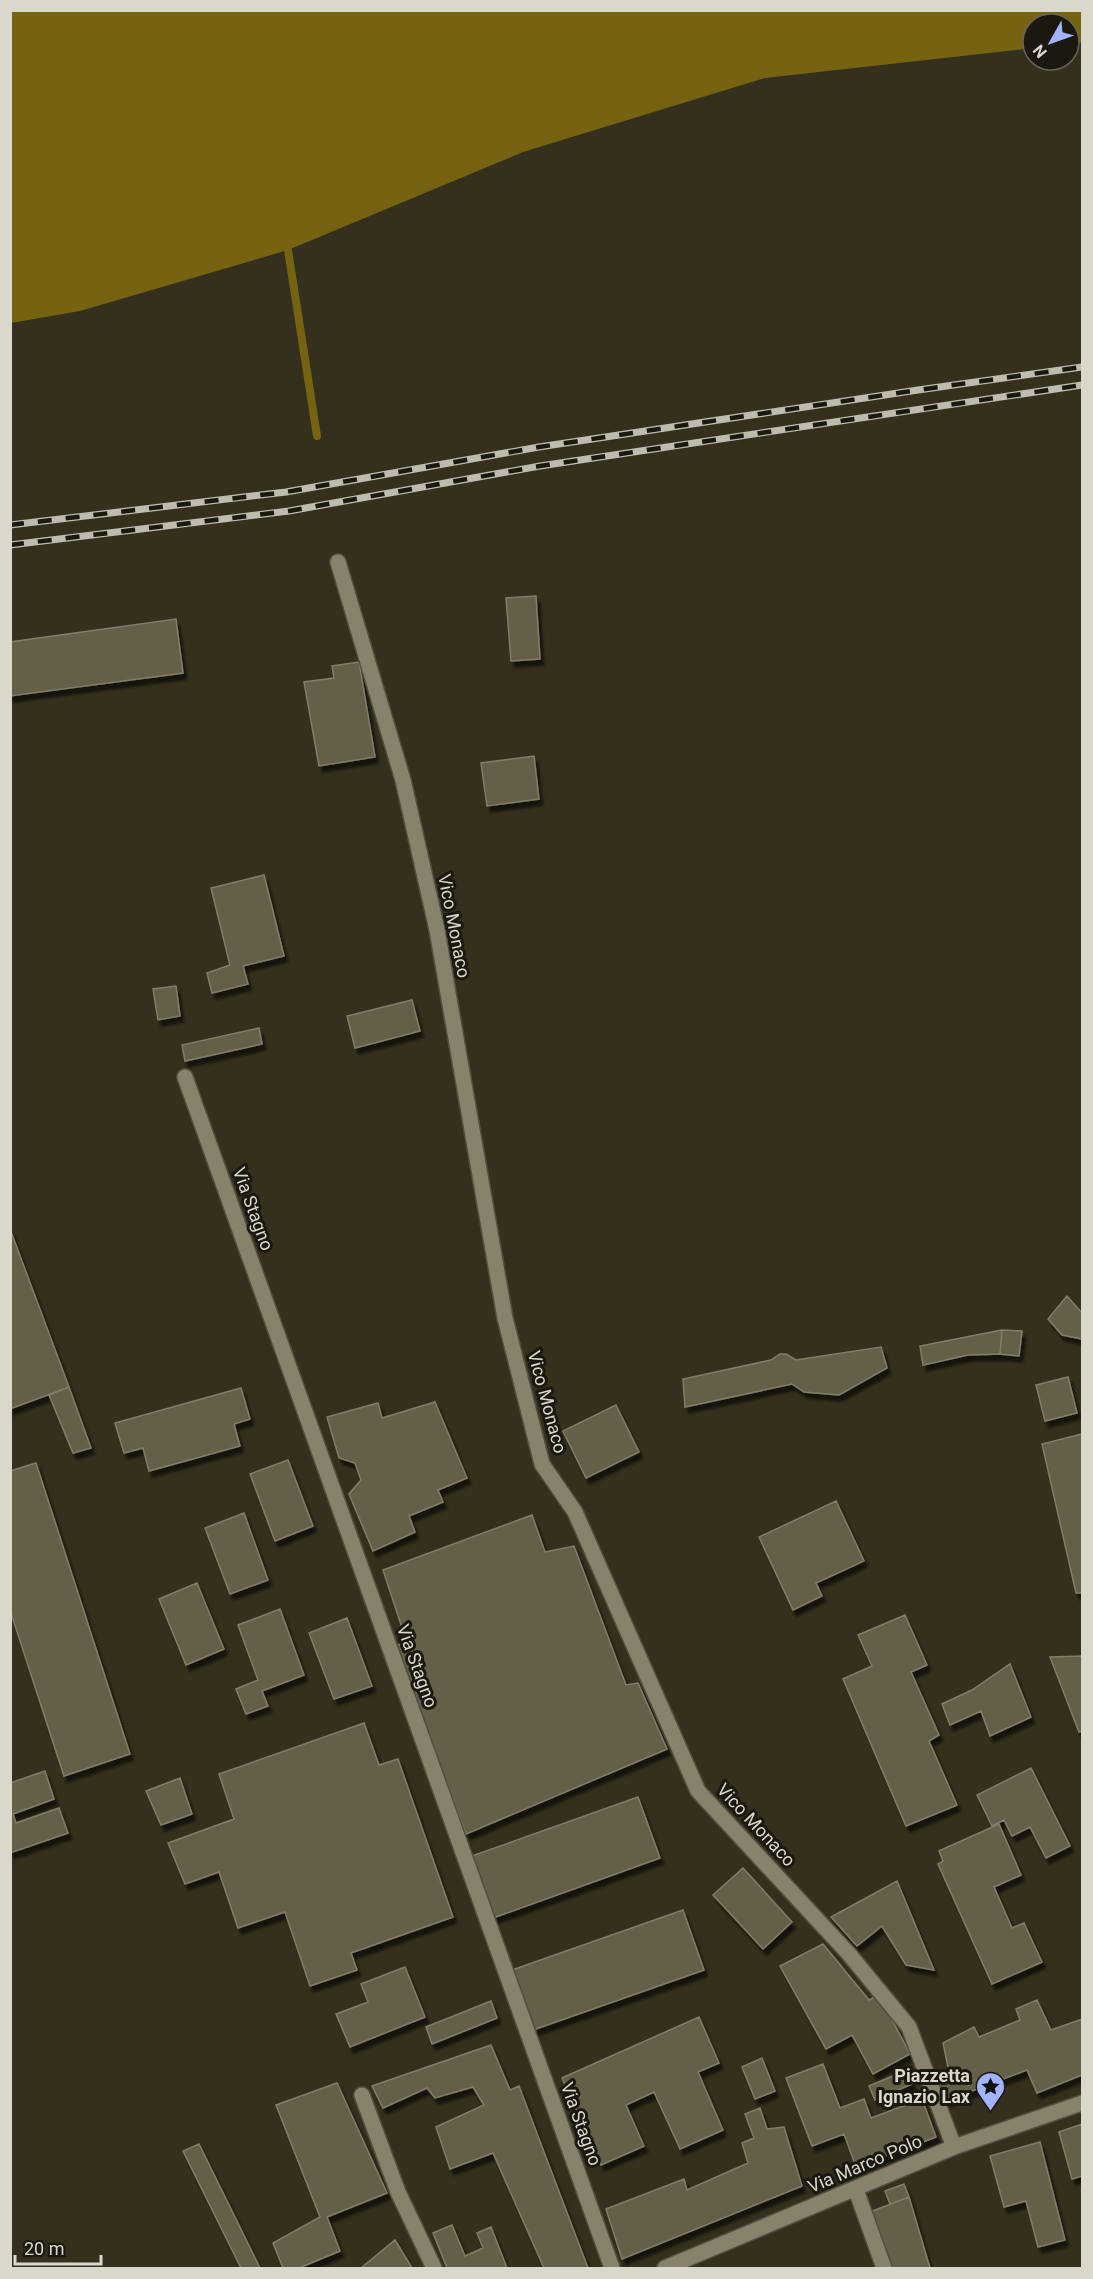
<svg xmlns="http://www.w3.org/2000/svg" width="1093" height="2279" font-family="Roboto,sans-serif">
<defs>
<filter id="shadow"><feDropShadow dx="3.5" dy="6" stdDeviation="1.5" flood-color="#0009"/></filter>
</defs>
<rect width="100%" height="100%" fill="#35301d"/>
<!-- water -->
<path fill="#766312" d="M11 10H1082V42L1069 44V24H1033V48L765 78 523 152 288 250 80 311 11 323Z"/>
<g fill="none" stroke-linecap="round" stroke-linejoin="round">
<!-- stream -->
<path stroke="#766312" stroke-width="8" d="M288 250 317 436"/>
</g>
<!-- building -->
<path fill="#635e4a" stroke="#837d68" stroke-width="1.5" filter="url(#shadow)" d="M536 596 540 659 511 661 506 598Z
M176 619 183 673 10 696V642Z
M359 662 375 757 319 766 304 682 334 678 332 666Z
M534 756 539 799 487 806 481 763Z
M264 875 284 956 243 966 248 984 212 993 207 973 230 965 211 888Z
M176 986 180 1016 158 1020 153 989Z
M412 1000 420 1031 355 1048 347 1016Z
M259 1028 262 1044 185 1061 182 1045Z
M10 1229 69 1387 10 1409Z
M1067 1296 1082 1313V1339L1062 1335 1048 1319Z
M1002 1330 1000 1354 968 1355 923 1365 920 1346Z
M1002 1330 1022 1331 1019 1356 1000 1354Z
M881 1347 887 1368 839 1395 804 1392 792 1384 685 1407 683 1379 771 1360 780 1354H786L796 1360Z
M1068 1377 1077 1413 1045 1421 1036 1385Z
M69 1387 91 1448 73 1453 49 1395Z
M241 1388 250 1419 234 1424 240 1446 149 1471 143 1448 124 1453 115 1423Z
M435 1402 467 1478 438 1490 443 1502 409 1516 415 1532 373 1551 349 1494 361 1480 355 1463 339 1458 327 1417 378 1403 382 1418Z
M616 1405 639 1452 586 1478 563 1431Z
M1082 1434V1593H1076L1042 1444Z
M288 1460 313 1526 275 1541 250 1474Z
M36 1463 130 1754 64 1776 10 1610V1471Z
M836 1501 864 1561 816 1583 822 1596 793 1610 759 1537Z
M244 1513 268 1580 230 1594 205 1528Z
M532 1515 545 1552 574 1546 626 1685 638 1683 667 1749 466 1834 394 1646 407 1643 383 1570Z
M197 1583 224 1649 186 1665 159 1599Z
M280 1609 304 1675 262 1691 268 1706 246 1714 236 1689 258 1680 238 1625Z
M905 1615 927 1665 911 1672 939 1735 929 1741 957 1805 906 1826 843 1679 872 1666 858 1635Z
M347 1618 372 1686 334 1699 309 1633Z
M1082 1656V1731L1079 1732 1050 1657Z
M1010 1664 1031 1717 990 1736 981 1711 950 1725 942 1704 972 1690Z
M364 1723 379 1765 398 1759 453 1917 351 1953 357 1970 310 1986 285 1912 238 1928 219 1872 185 1884 168 1843 234 1819 219 1774Z
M1031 1768 1070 1846 1046 1858 1030 1827 1012 1836 1004 1820 992 1826 977 1795Z
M45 1771 54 1799 13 1814 16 1823 59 1808 68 1833 10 1853V1783Z
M180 1778 192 1814 161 1825 146 1791Z
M638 1797 660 1858 493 1918 472 1856Z
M999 1824 1021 1875 994 1887 1012 1928 1024 1923 1042 1962 992 1984 938 1864 943 1861 939 1851Z
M743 1868 792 1922 763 1949 713 1895Z
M897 1881 934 1970 906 1965 882 1926 857 1946 831 1917Z
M683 1910 704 1970 533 2030 512 1970Z
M823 1944 869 2000 879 1995 910 2054 873 2074 852 2035 826 2049 780 1966Z
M405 1967 425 2017 350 2047 336 2014 368 2002 361 1984Z
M1037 2000 1051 2030 1082 2019V2075L1037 2093 1027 2070 946 2101 936 2079 949 2072 943 2043 974 2027 979 2037 1020 2020 1016 2009Z
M491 2001 497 2018 432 2044 426 2027Z
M699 2017 719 2063 698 2072 723 2130 680 2149 654 2092 626 2105 644 2146 601 2165 562 2078Z
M491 2045 510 2090 519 2086 588 2268H544L493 2153 450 2169 436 2127 484 2105 473 2087 435 2098 427 2088 383 2108 372 2086Z
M762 2058 775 2091 755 2099 742 2067Z
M823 2064 840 2108 864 2099 871 2118 922 2099 936 2137 856 2167 844 2134 812 2146 786 2078Z
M907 2070 912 2084 875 2100 869 2086Z
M337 2083 387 2193 327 2217 340 2251 299 2268H283L273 2243 320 2217 276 2105Z
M760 2108 767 2129 784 2127 802 2186 622 2259 606 2209 684 2179 687 2190 748 2163 742 2143 754 2138 745 2114Z
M1082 2124V2176L1072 2179 1059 2132Z
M1040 2142 1065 2240 1038 2247 1026 2201 1004 2207 990 2156Z
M199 2144 260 2268H241L183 2151Z
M904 2184 909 2197 890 2204 885 2191Z
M909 2197 930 2268H892L870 2212Z
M452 2225 465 2256 483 2248 477 2233 491 2227 507 2268H447L433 2233Z
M395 2240 412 2268H361Z"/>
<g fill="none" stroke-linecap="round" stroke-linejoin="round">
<defs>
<path id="service" d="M362 2095 398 2192 434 2268"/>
<path id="minor" d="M338 562 403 780 437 930 505 1318 542 1464 575 1512 698 1791 849 1954 909 2027 954 2147
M185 1077 612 2268
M856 2190 884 2268
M665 2268 954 2147 1082 2103"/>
</defs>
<!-- service casing -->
<use href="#service" stroke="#524d3d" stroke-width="18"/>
<!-- minor casing -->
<use href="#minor" stroke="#524d3d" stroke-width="18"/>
<!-- service -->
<use href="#service" stroke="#88826d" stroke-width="15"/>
<!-- minor -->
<use href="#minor" stroke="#88826d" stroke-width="15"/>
<defs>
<path id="rail" d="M10 525 286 492 539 447 918 390 1082 367
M10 545 289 511 540 466 1082 385"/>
</defs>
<!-- rail casing -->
<use href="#rail" stroke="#bfbcaf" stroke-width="7"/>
<!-- rail -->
<use href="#rail" stroke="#1b1810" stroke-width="4.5" stroke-dasharray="14" stroke-linecap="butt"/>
</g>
<!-- icons -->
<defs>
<symbol id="sight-pin" viewBox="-11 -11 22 30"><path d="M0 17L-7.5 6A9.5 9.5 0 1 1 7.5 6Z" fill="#a3b2fd" stroke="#1b1810"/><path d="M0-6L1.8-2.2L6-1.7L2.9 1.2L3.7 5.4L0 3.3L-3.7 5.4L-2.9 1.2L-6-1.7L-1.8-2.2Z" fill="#111"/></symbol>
</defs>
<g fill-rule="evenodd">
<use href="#sight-pin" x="974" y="2070" width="33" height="45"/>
</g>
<g text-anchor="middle" stroke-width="6" stroke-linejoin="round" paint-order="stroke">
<!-- street labels -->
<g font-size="18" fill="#dad7cb" stroke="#1b1810">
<text transform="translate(454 926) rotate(79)" y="6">Vico Monaco</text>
<text transform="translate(253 1209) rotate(70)" y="6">Via Stagno</text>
<text transform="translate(547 1402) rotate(75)" y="6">Vico Monaco</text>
<text transform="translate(417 1666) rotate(70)" y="6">Via Stagno</text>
<text transform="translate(756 1825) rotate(47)" y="6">Vico Monaco</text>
<text transform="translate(581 2124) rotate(70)" y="6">Via Stagno</text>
<text transform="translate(865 2164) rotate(-23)" y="6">Via Marco Polo</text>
</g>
<!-- poi labels -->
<g font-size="18" font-weight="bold" fill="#dad7cb" stroke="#1b1810" text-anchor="end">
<text x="970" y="2082">Piazzetta<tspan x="970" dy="21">Ignazio Lax</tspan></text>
</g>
</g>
<!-- border -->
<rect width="1093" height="2279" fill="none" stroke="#dad7cb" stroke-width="24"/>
<!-- north arrow -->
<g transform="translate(1051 42) rotate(230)"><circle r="28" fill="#1b1810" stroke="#67645b" stroke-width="1.5"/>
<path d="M0-4.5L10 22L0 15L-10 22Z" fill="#a3b2fd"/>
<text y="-9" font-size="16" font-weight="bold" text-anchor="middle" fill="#dad7cb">N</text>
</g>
<!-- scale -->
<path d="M15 2255v9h86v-9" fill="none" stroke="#dad7cb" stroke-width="3"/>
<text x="24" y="2255" font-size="18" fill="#dad7cb" stroke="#1b1810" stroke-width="4.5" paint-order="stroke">20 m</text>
</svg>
